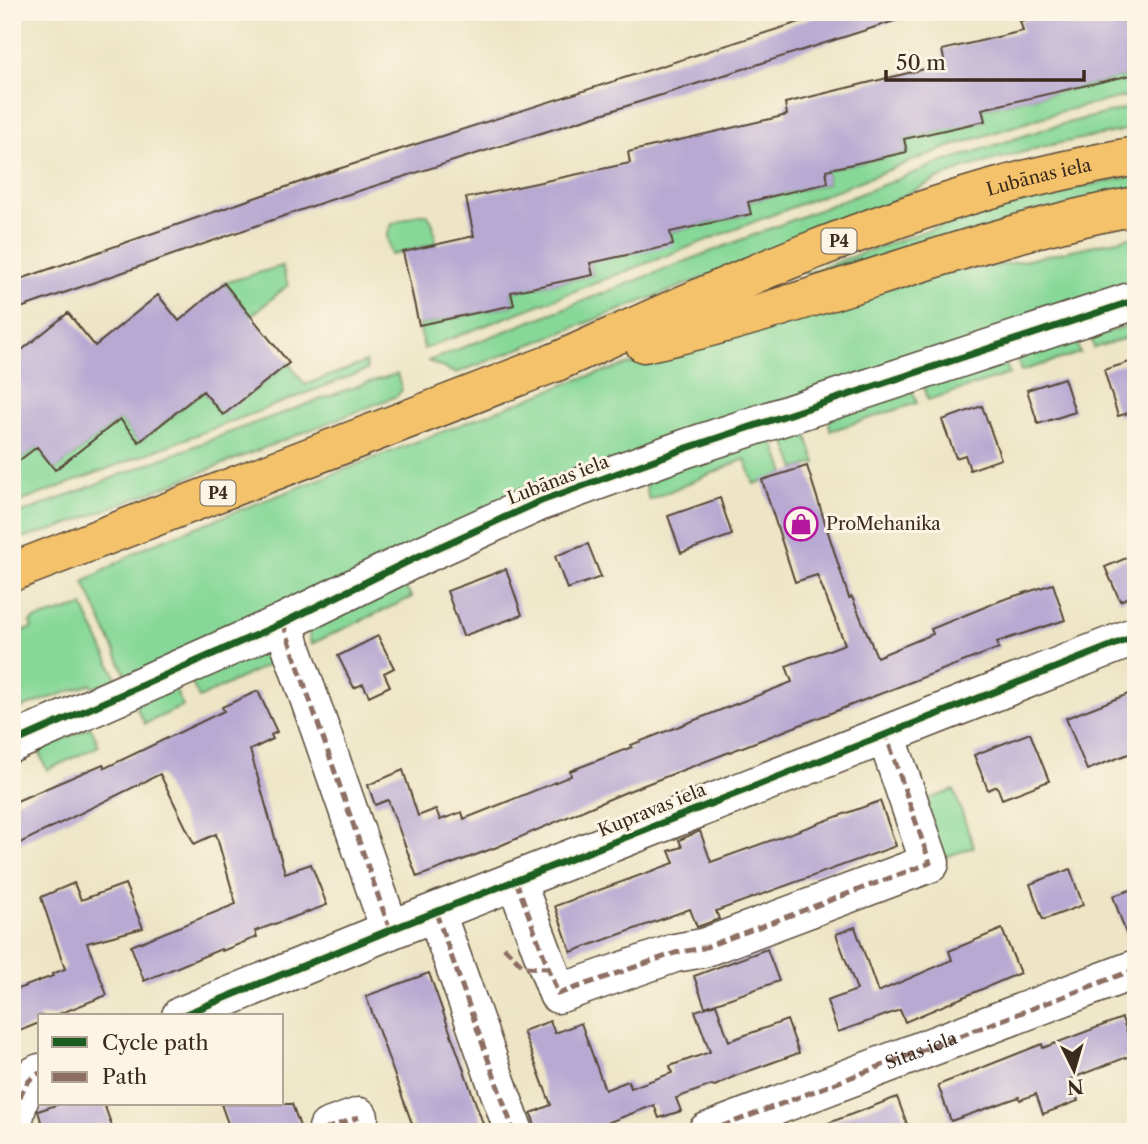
<svg xmlns="http://www.w3.org/2000/svg" width="1148" height="1144" font-family="'Libre Caslon Text',serif">
<rect width="100%" height="100%" fill="#fcf5e5"/>
<filter id="ink" filterUnits="userSpaceOnUse"><feTurbulence type="fractalNoise" baseFrequency=".0143" numOctaves="2"/><feDisplacementMap in="SourceGraphic" scale="14" xChannelSelector="R" yChannelSelector="G"/><feConvolveMatrix kernelMatrix="1 2 1 2 8 2 1 2 1" color-interpolation-filters="sRGB"/></filter>
<filter id="wash" filterUnits="userSpaceOnUse"><feTurbulence type="fractalNoise" baseFrequency=".00686" numOctaves="4" result="noise"/><feDisplacementMap in="SourceGraphic" scale="28" xChannelSelector="R" yChannelSelector="G"/><feGaussianBlur stdDeviation="1.57" result="paint"/><feColorMatrix in="noise" values="0 0 0 0 0 0 0 0 0 0 0 0 0 0 0 0 0 1.4 0 .05"/><feComposite in="paint" operator="in"/></filter>
<g filter="url(#wash)">
<rect width="100%" height="100%" fill="#ede5c5"/>
<!-- green -->
<path fill="#87d898" stroke="#61815b" stroke-width="2" d="M1136 74V94L1059 112 946 148 424 349 419 325 514 305 511 292 593 275 590 263 670 232 750 214 748 202 828 183 826 170 907 152 904 139 985 121 982 109Z
M1136 106V128L1045 146 965 168 935 180 861 217 459 372 455 373 428 361 937 164 1051 127Z
M1136 176V188L807 280 805 274C913 234 1022 195 1136 176Z
M419 214H427L433 224 436 244 391 255 387 235 392 224Z
M1136 236V287L127 678 84 582 147 546 576 380 937 274 1013 263Z
M282 266 288 285 251 316 224 283Z
M1136 323V335L1094 348 1091 337Z
M1074 335 1080 353 1021 371 1017 359Z
M996 359 1005 363 1010 374 928 400 923 384Z
M366 362 367 370 12 505V466L37 447 55 470 120 419 139 442 203 391 223 414 289 363 305 385Z
M397 374 402 390 397 396 59 528 12 541V517L241 428 366 383Z
M911 387 917 403 830 431 829 419Z
M801 429 806 433 816 463 796 469 782 432Z
M771 435 785 473 754 484 745 459 649 500 646 487 651 477Z
M400 581 412 597 311 644 308 628Z
M83 606 117 679 93 688 91 684 12 711V627L15 626 18 633 32 628 30 622 33 620Z
M252 652 264 656 270 664 199 698 191 681Z
M174 687 183 706 145 724 135 705Z
M91 727 99 746 47 770 38 750Z
M954 790 974 847 940 859 920 802Z"/>
<g id="blocks">
<!-- building -->
<path fill="#b7a9d2" d="M831 12H906L907 17 324 202 12 311V282L335 170Z
M1060 12H1130L1136 39V74L982 109 985 121 904 139 907 152 826 170 828 183 748 202 751 214 670 232 673 245 590 263 593 275 511 292 514 305 419 325 403 252 474 236 466 198 630 163 628 152 787 115 785 103 945 64 942 50 1023 31 1020 21Z
M224 283 289 363 223 415 203 391 139 442 120 419 55 470 37 447 12 466V358L68 313 95 346 158 295 179 321Z
M1136 360V411L1118 416 1104 370Z
M1064 378 1075 412 1038 424 1027 390Z
M982 406 1001 459 970 470 965 455 956 458 942 420Z
M807 466 849 598 852 597 877 657 933 634 931 629 1002 600 1053 584 1065 620 997 642 999 648 626 792 497 847 417 877 388 800 375 805 368 785 403 770 418 816 436 809 440 820 462 812 464 819 571 776 570 771 632 747 631 745 792 682 786 666 845 644 817 575 795 582 762 480Z
M720 498 732 535 681 553 668 516Z
M588 544 601 577 567 589 555 556Z
M1136 554V594L1120 601 1105 567Z
M506 569 522 615 463 636 447 591Z
M378 636 394 668 384 673 390 686 369 696 363 684 354 688 338 656Z
M258 691 277 732 271 735 273 739 250 750 285 873 311 864 327 905 255 931 257 937 222 951 221 949 144 981 131 946 236 904 216 834 194 844 160 774 12 847V803L103 764 105 768 224 711 222 707Z
M1136 691V751L1087 770 1066 718Z
M1030 733 1049 781 1002 799 997 786 988 790 974 755Z
M880 801 896 846 716 911 719 919 697 927 690 909 571 952 555 906 674 863 669 851 682 847 679 840 700 831 711 862Z
M1070 869 1083 905 1043 920 1030 884Z
M74 883 81 900 125 884 143 928 87 943 107 995 54 1016H40L39 1023 12 1034V991L53 976 52 974 65 969 41 897Z
M1136 888V948H1131L1113 896Z
M855 927 878 992 952 960 949 951 1002 929 1020 973 905 1022 900 1010 838 1032 827 1001 857 990 836 934Z
M767 949 779 981 705 1007 694 976Z
M429 973 461 1062 486 1132H415L366 996Z
M716 1004 729 1041 787 1020 799 1053 735 1076 715 1086 712 1085 676 1098 681 1111 659 1118 654 1105 583 1132H537L531 1113 551 1105 523 1031 550 1021 555 1033 581 1023 605 1090 628 1081 631 1088 672 1073 670 1066 710 1052 695 1011Z
M1122 1018 1135 1054 1070 1079 1078 1101 1043 1114 1036 1094 1020 1100 1019 1097 951 1121 938 1085 1042 1044 1043 1048Z
M897 1097 910 1132H816L815 1128Z
M59 1104H104L114 1132H44L38 1111Z
M221 1104H292L302 1132H231Z"/>
</g>
</g>
<g filter="url(#ink)">
<use href="#blocks" fill-opacity="0" stroke="#564637" stroke-width="2"/>
<g fill="none" stroke-linecap="round" stroke-linejoin="round">
<defs>
<g id="minor">
<path d="M283 623 390 930"/>
<path d="M12 743 283 623 413 559 541 501 687 448 1136 300"/>
<path d="M516 881 558 994 675 953 703 948 930 863 886 735"/>
<path d="M436 913 514 1132"/>
<path d="M181 1016 390 930 1136 636"/>
<path d="M12 1127C17 1108 20 1081 40 1073"/>
<path d="M329 1132 328 1128 359 1117"/>
<path id="s1" d="M707 1132 1136 969"/>
</g>
<path id="major" d="M12 572 556 362"/>
<g id="highway">
<path d="M644 343C811 307 968 237 1136 206"/>
<path id="s2" d="M556 362C703 296 850 227 1006 185 1048 173 1093 164 1136 156"/>
</g>
</defs>
<!-- minor casing -->
<use href="#minor" stroke="#564637" stroke-width="41"/>
<!-- major casing -->
<use href="#major" stroke="#564637" stroke-width="41"/>
<!-- highway casing -->
<use href="#highway" stroke="#564637" stroke-width="41"/>
<!-- minor -->
<use href="#minor" stroke="#fff" stroke-width="38"/>
<!-- major -->
<use href="#major" stroke="#f3c26a" stroke-width="38"/>
<!-- highway -->
<use href="#highway" stroke="#f3c26a" stroke-width="38"/>
<!-- quiet -->
<path stroke="#8d6e63" stroke-width="5" stroke-dasharray="10 5" stroke-linecap="butt" d="M283 623 390 930
M516 881 558 994 675 953 703 948 930 863 886 735
M436 913 514 1132
M504 947 524 967 548 968
M12 1127C17 1108 20 1081 40 1073
M329 1132 328 1128 359 1117
M707 1132 1136 969"/>
<defs>
<path id="cycleway" d="M12 743 283 623 413 559 541 501 687 448 1136 300
M181 1016 390 930 1136 636"/>
</defs>
<!-- cycleway casing -->
<use href="#cycleway" stroke="#fcf5e5" stroke-width="11"/>
<!-- cycleway -->
<use href="#cycleway" stroke="#1b5e20" stroke-width="7"/>
</g>
</g>
<!-- icons -->
<defs>
<symbol id="shop-ring" viewBox="-11 -11 22 22"><circle r="9.5" fill="#fcf5e5" stroke="#b5179e" stroke-width="1.5"/><path d="M-5-2.5h2.3a2.7 3.5 0 0 1 5.4 0H5L5.5 6h-11ZM-1.5-2.5h3a1.5 2.3 0 0 0-3 0Z" fill="#b5179e"/></symbol>
</defs>
<g fill-rule="evenodd">
<use href="#shop-ring" x="782" y="505" width="38" height="38"/>
</g>
<g text-anchor="middle" stroke-width="6" stroke-linejoin="round" paint-order="stroke">
<!-- shield labels -->
<g fill="#fcf5e5" stroke="#75675a" stroke-width="2">
<rect x="821.5" y="228.5" width="35" height="25" rx="5"/>
<rect x="200.5" y="480.5" width="35" height="25" rx="5"/>
</g>
<g font-size="16" font-weight="bold" fill="#3b2a1e">
<text x="839" y="247">P4</text>
<text x="218" y="499">P4</text>
</g>
<!-- street labels -->
<g font-size="18" fill="#3b2a1e" stroke="#fcf5e5">
<text dy="6" stroke="none"><textPath href="#s2" startOffset="518">Lubānas iela</textPath></text>
<text transform="translate(558 480) rotate(-21)" y="6">Lubānas iela</text>
<text transform="translate(652 810) rotate(-22)" y="6">Kupravas iela</text>
<text dy="6" stroke="none"><textPath href="#s1" startOffset="229">Sitas iela</textPath></text>
</g>
<!-- poi labels -->
<g font-size="18" fill="#3b2a1e" stroke="#fcf5e5" text-anchor="start">
<text x="826" y="530">ProMehanika</text>
</g>
</g>
<!-- margin -->
<rect width="1148" height="1144" fill="none" stroke="#fcf5e5" stroke-width="42"/>
<!-- legend -->
<rect x="38" y="1014" width="245" height="91" fill="#fcf5e5" stroke="#afa495" stroke-width="2"/>
<rect x="52" y="1037" width="35" height="10" fill="#1b5e20" stroke="#afa495" stroke-width="2"/>
<text x="102" y="1050" font-size="21" fill="#3b2a1e">Cycle path</text>
<rect x="52" y="1072" width="35" height="10" fill="#8d6e63" stroke="#afa495" stroke-width="2"/>
<text x="102" y="1084" font-size="21" fill="#3b2a1e">Path</text>
<!-- north arrow -->
<g transform="translate(1074 1070) rotate(175)" stroke="#fcf5e5" stroke-width="5" paint-order="stroke">
<path d="M0-5L12 26L0 18L-12 26Z" fill="#3b2a1e"/>
<text y="-10" font-size="19" font-weight="bold" text-anchor="middle" fill="#3b2a1e">N</text>
</g>
<!-- scale -->
<path d="M886 70v10h198v-10" fill="none" stroke="#3b2a1e" stroke-width="3.5"/>
<text x="896" y="70" font-size="21" fill="#3b2a1e" stroke="#fcf5e5" stroke-width="5" paint-order="stroke">50 m</text>
</svg>
